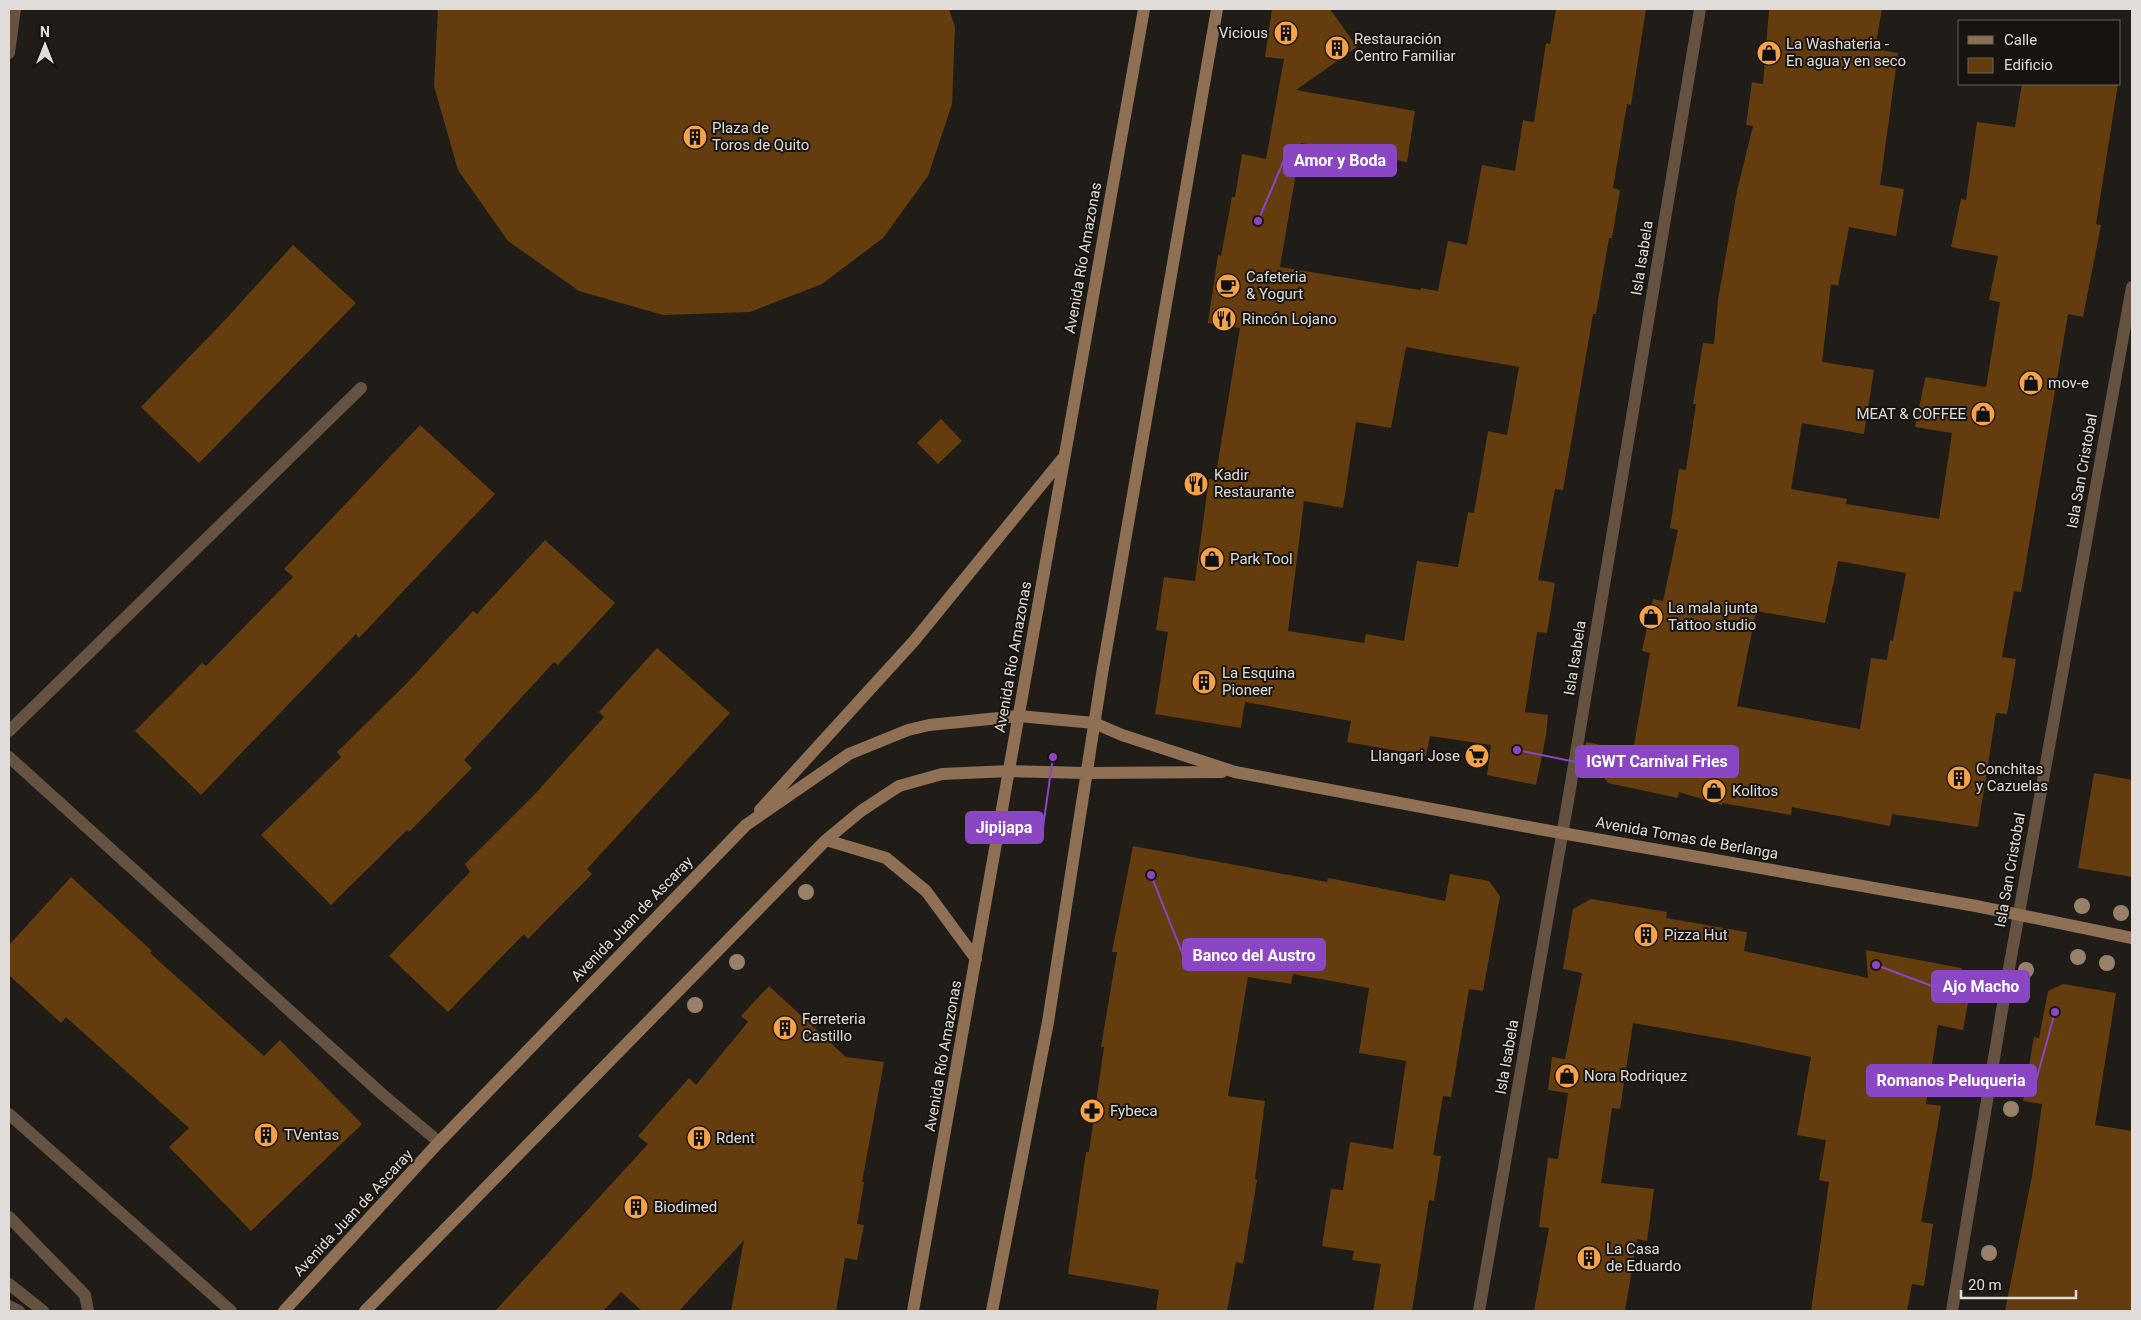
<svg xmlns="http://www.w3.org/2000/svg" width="2141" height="1320" font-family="Roboto,sans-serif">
<rect width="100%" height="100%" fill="#201c18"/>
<!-- building -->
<path fill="#653c0d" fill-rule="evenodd" d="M438 9H949L955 27 952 104 928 176 883 238 822 284 750 312 663 315 579 291 508 241 458 170 434 86Z
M1272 9H1330L1357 47 1296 90 1415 111 1407 162 1301 143 1280 267 1420 290 1421 288 1438 291 1448 241 1467 245 1482 165 1515 171 1523 120 1534 122 1546 43 1550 44 1556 9H1646L1631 105 1627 104 1613 188 1620 190 1612 238H1609L1596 314H1593L1563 490 1555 489 1538 580 1555 583 1547 633 1537 632 1525 712 1548 715 1546 736 1536 785 1487 775 1491 745 1430 736 1426 756 1347 742 1351 721 1245 702 1241 728 1155 714 1168 632 1156 630 1164 577 1195 581 1209 479 1215 480 1240 328 1208 323 1218 255 1221 256 1232 197H1235L1242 154 1266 159 1284 59 1265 57ZM1406 347 1519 367 1507 435 1488 431 1474 513 1468 512 1458 567 1417 561 1404 641 1366 634 1364 643 1288 631 1304 501 1343 508 1356 422 1391 428Z
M1769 9H1882L1875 49 1898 53 1880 185 1904 189 1896 236 1849 227 1838 286 1831 284 1822 362 1874 370 1864 434 1802 423 1791 489 1847 499 1846 504 1939 519 1952 433 1915 427 1925 379 1926 377 1986 387 2000 302 1989 300 1998 256 1951 247 1961 199 1966 200 1977 122 2015 127 2022 84H2118L2096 224 2101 225 2083 317 2068 314 2021 592 2014 591 2002 657 2016 659 2007 714 1996 713 1978 827 1892 814 1890 826 1792 807 1791 815 1722 803V805L1679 792 1678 798 1608 783 1584 752 1586 742 1633 751 1650 653 1642 651 1653 599 1663 601 1678 530 1670 528 1679 469 1686 470 1696 404H1693L1703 343 1714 344 1718 300 1737 191 1753 126 1746 125 1752 82 1763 84ZM1838 561 1906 573 1893 641 1890 640 1887 660 1871 658 1860 729 1737 706 1756 611 1825 623Z
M293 245 356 303 199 463 141 407 225 320Z
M941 419 962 441 938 464 917 443Z
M420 425 495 494 359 638 356 634 201 795 135 731 202 663 206 666 293 577 284 569Z
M545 540 615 603 558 665 554 662 464 760 472 768 409 832 407 830 331 905 261 835 341 757 337 752 408 682 473 611 477 614Z
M657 648 730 713 587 869 592 874 528 939 524 934 448 1012 389 956 470 872 465 864 536 793 604 717 599 712Z
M2094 773 2132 780V877L2078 868Z
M1133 846 1327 882 1328 878 1445 901 1450 874 1489 881 1500 896 1483 991 1469 989 1451 1097 1443 1096 1433 1155 1441 1156 1434 1201 1429 1200 1412 1311H1373L1381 1264 1352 1260 1354 1251 1322 1246 1331 1189 1343 1190 1350 1142 1393 1149 1406 1061 1359 1053 1369 988 1293 974 1291 984 1248 977 1228 1096 1265 1101 1255 1179 1257 1180 1243 1264 1236 1262 1227 1311H1156L1159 1290 1068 1274 1086 1152H1089L1104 1047H1101L1117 952H1112Z
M71 877 152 951 150 953 264 1056 280 1040 362 1124 251 1231 169 1147 189 1128 66 1017 61 1023 9 975V945Z
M1591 899 1667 912 1666 918 1747 932 1744 951 1868 978 1866 950 1961 968 1972 981 1963 1030 1938 1025 1926 1104 1941 1106 1921 1222 1933 1224 1924 1286 1912 1284 1907 1311H1811L1829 1182 1819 1180 1826 1140 1797 1135 1811 1057 1740 1042 1633 1023 1620 1109 1612 1108 1601 1183 1654 1189 1647 1241 1637 1239 1625 1311H1534L1549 1228 1539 1227 1548 1158 1558 1159 1568 1093 1548 1090 1552 1057 1565 1059 1582 973 1563 969 1573 909Z
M2063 984 2116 993 2095 1125 2132 1131V1311H2005L2032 1176 2042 1104 2023 1101 2034 1037 2039 1038 2048 991Z
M769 986 846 1057 884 1062 862 1182H864L857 1224 864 1225 857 1260 845 1258 836 1311H731L744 1240 679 1311H642L621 1292 603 1311H495L648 1144 638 1136 689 1078 696 1085 748 1022 741 1016Z"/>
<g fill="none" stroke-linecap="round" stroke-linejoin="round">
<!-- lane -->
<path stroke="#655241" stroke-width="12" d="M9 53 15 9
M9 731 361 388
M9 757 383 1095 439 1142
M9 1114 231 1311
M9 1217 85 1295 88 1311
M9 1284 43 1311
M9 1306 19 1311"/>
<!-- street -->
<path stroke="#655241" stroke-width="12" d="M1479 1311 1569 795 1700 9
M1952 1311 2008 974 2132 287"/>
<!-- secondary -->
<path stroke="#8f7054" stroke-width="12" d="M760 810 914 641 1063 458
M826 840 886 858 926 891 976 959
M284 1311 439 1142 746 825 849 754 908 730 929 725 1019 716 1094 723 1122 735 1235 772 1539 829 1976 906 2132 938
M365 1311 826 840 861 811 899 786 942 774 1009 771 1085 773 1222 772
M913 1311 1144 9
M992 1311 1048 1022 1102 674 1217 9"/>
</g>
<!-- trees -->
<g fill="#988069">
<circle cx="806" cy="892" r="8"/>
<circle cx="2082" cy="906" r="8"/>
<circle cx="2121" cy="913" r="8"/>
<circle cx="2078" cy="957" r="8"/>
<circle cx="737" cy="962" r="8"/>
<circle cx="2107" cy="963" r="8"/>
<circle cx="2026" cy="970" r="8"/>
<circle cx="695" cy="1005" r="8"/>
<circle cx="2011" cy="1109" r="8"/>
<circle cx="1989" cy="1253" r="8"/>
</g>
<!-- icons -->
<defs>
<symbol id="building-disc" viewBox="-11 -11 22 22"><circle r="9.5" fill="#f6a248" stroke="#17130f"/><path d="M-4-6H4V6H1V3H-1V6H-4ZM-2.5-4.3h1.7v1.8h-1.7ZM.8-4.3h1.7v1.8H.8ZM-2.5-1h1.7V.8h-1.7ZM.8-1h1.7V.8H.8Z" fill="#111"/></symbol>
<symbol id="shop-disc" viewBox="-11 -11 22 22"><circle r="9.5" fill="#f6a248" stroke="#17130f"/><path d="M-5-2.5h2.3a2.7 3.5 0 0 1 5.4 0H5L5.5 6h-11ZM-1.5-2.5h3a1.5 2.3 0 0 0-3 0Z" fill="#111"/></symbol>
<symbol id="cafe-disc" viewBox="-11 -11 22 22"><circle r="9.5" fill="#f6a248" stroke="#17130f"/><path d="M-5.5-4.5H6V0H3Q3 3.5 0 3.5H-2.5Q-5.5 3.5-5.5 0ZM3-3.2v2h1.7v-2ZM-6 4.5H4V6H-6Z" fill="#111"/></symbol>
<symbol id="restaurant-disc" viewBox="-11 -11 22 22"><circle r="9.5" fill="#f6a248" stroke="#17130f"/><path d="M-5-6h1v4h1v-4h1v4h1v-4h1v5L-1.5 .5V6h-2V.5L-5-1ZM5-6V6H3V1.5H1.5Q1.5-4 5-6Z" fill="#111"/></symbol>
<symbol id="supermarket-disc" viewBox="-11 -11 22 22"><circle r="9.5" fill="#f6a248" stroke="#17130f"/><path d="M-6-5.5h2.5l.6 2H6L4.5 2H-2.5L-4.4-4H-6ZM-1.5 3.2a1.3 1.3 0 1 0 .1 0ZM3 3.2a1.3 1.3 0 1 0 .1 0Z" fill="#111"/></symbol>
<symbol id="pharmacy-disc" viewBox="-11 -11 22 22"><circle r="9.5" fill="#f6a248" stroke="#17130f"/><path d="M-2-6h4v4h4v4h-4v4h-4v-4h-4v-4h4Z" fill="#111"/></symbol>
</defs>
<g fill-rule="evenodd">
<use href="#building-disc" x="1272" y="19" width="28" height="28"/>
<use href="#building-disc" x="1323" y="34" width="28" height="28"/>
<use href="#shop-disc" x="1755" y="39" width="28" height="28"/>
<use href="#building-disc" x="681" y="123" width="28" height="28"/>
<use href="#cafe-disc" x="1214" y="272" width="28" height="28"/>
<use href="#restaurant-disc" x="1210" y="305" width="28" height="28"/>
<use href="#shop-disc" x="2017" y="369" width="28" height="28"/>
<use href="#shop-disc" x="1969" y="400" width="28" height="28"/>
<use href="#restaurant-disc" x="1182" y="470" width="28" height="28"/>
<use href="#shop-disc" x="1198" y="545" width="28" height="28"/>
<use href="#shop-disc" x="1637" y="603" width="28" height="28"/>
<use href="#building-disc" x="1190" y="668" width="28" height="28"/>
<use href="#supermarket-disc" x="1463" y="742" width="28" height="28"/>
<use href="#building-disc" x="1945" y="764" width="28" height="28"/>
<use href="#shop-disc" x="1700" y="777" width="28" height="28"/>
<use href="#building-disc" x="1632" y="921" width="28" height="28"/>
<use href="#building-disc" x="771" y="1014" width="28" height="28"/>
<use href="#shop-disc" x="1553" y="1062" width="28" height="28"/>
<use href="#pharmacy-disc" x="1078" y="1097" width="28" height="28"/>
<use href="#building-disc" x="252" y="1121" width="28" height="28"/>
<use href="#building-disc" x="685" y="1124" width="28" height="28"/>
<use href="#building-disc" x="622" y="1193" width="28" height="28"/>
<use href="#building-disc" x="1575" y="1244" width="28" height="28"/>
</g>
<g text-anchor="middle" stroke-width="4" stroke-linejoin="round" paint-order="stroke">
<!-- poi labels -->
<g font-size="15" fill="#e0dcda" stroke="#17130f" text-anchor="start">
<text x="1268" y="38" text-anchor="end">Vicious</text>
<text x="1354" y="44">Restauración<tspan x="1354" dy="17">Centro Familiar</tspan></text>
<text x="1786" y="49">La Washateria -<tspan x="1786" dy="17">En agua y en seco</tspan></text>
<text x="712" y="133">Plaza de<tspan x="712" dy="17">Toros de Quito</tspan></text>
<text x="1246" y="282">Cafeteria<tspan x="1246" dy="17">&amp; Yogurt</tspan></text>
<text x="1242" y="324">Rincón Lojano</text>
<text x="2048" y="388">mov-e</text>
<text x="1966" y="419" text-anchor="end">MEAT &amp; COFFEE</text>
<text x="1214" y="480">Kadir<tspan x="1214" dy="17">Restaurante</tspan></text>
<text x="1230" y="564">Park Tool</text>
<text x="1668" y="613">La mala junta<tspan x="1668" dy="17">Tattoo studio</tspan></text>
<text x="1222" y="678">La Esquina<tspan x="1222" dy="17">Pioneer</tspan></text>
<text x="1460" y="761" text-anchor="end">Llangari Jose</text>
<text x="1976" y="774">Conchitas<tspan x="1976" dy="17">y Cazuelas</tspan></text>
<text x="1732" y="796">Kolitos</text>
<text x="1664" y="940">Pizza Hut</text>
<text x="802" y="1024">Ferreteria<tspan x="802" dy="17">Castillo</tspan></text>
<text x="1584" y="1081">Nora Rodriquez</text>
<text x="1110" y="1116">Fybeca</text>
<text x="284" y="1140">TVentas</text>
<text x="716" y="1143">Rdent</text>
<text x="654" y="1212">Biodimed</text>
<text x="1606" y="1254">La Casa<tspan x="1606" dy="17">de Eduardo</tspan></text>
</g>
<!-- street labels -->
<g font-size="15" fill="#e0dcda" stroke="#17130f">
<text transform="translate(1083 258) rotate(-80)" y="5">Avenida Río Amazonas</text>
<text transform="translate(1642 258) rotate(-81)" y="5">Isla Isabela</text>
<text transform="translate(2082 471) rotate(-80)" y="5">Isla San Cristobal</text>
<text transform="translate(1013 657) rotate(-80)" y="5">Avenida Río Amazonas</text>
<text transform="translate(1575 658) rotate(-81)" y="5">Isla Isabela</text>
<text transform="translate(1687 838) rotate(10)" y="5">Avenida Tomas de Berlanga</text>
<text transform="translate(2010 870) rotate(-80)" y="5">Isla San Cristobal</text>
<text transform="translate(632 919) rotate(-46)" y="5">Avenida Juan de Ascaray</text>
<text transform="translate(943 1056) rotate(-80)" y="5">Avenida Río Amazonas</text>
<text transform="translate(1507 1057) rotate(-80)" y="5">Isla Isabela</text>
<text transform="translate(353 1213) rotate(-47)" y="5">Avenida Juan de Ascaray</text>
</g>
</g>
<!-- callouts -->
<path fill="none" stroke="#8a46c3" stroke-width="2" d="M1258 221L1284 160M1517 750L1576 762M1053 757L1043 827M1151 875L1183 955M1876 965L1932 986M2055 1012L2036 1081"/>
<g fill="#8a46c3" stroke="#17130f" stroke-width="2">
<circle cx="1258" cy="221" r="5"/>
<circle cx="1517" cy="750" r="5"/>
<circle cx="1053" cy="757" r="5"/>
<circle cx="1151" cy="875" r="5"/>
<circle cx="1876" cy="965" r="5"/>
<circle cx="2055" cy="1012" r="5"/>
</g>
<g fill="#8a46c3" stroke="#8a46c3" stroke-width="2">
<rect x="1284" y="145" width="112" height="31" rx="5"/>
<rect x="1576" y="746" width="162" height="31" rx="5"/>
<rect x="966" y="812" width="77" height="31" rx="5"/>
<rect x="1183" y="939" width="142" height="31" rx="5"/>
<rect x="1932" y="971" width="97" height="31" rx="5"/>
<rect x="1867" y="1065" width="169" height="31" rx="5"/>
</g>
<g font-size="16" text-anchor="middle" font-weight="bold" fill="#fff">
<text x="1340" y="166">Amor y Boda</text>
<text x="1657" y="767">IGWT Carnival Fries</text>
<text x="1004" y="833">Jipijapa</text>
<text x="1254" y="961">Banco del Austro</text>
<text x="1981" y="992">Ajo Macho</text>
<text x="1951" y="1086">Romanos Peluqueria</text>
</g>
<!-- border -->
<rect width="2141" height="1320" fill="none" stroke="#e0dcda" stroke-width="20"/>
<!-- legend -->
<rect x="1958" y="20" width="162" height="65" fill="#17130f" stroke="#676360"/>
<rect x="1968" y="36" width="25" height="8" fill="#8f7054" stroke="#676360"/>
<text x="2004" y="45" font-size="15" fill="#e0dcda">Calle</text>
<rect x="1968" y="58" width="25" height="15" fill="#653c0d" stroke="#676360"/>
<text x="2004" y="70" font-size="15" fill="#e0dcda">Edificio</text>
<!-- north arrow -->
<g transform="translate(45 45)" stroke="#17130f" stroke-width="4" paint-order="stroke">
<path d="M0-4L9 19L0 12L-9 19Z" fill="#e0dcda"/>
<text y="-8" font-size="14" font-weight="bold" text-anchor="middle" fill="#e0dcda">N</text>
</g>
<!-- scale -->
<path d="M1961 1290v8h115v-8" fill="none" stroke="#e0dcda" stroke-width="2.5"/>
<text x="1968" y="1290" font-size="15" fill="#e0dcda" stroke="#17130f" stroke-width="4" paint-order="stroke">20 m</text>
</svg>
